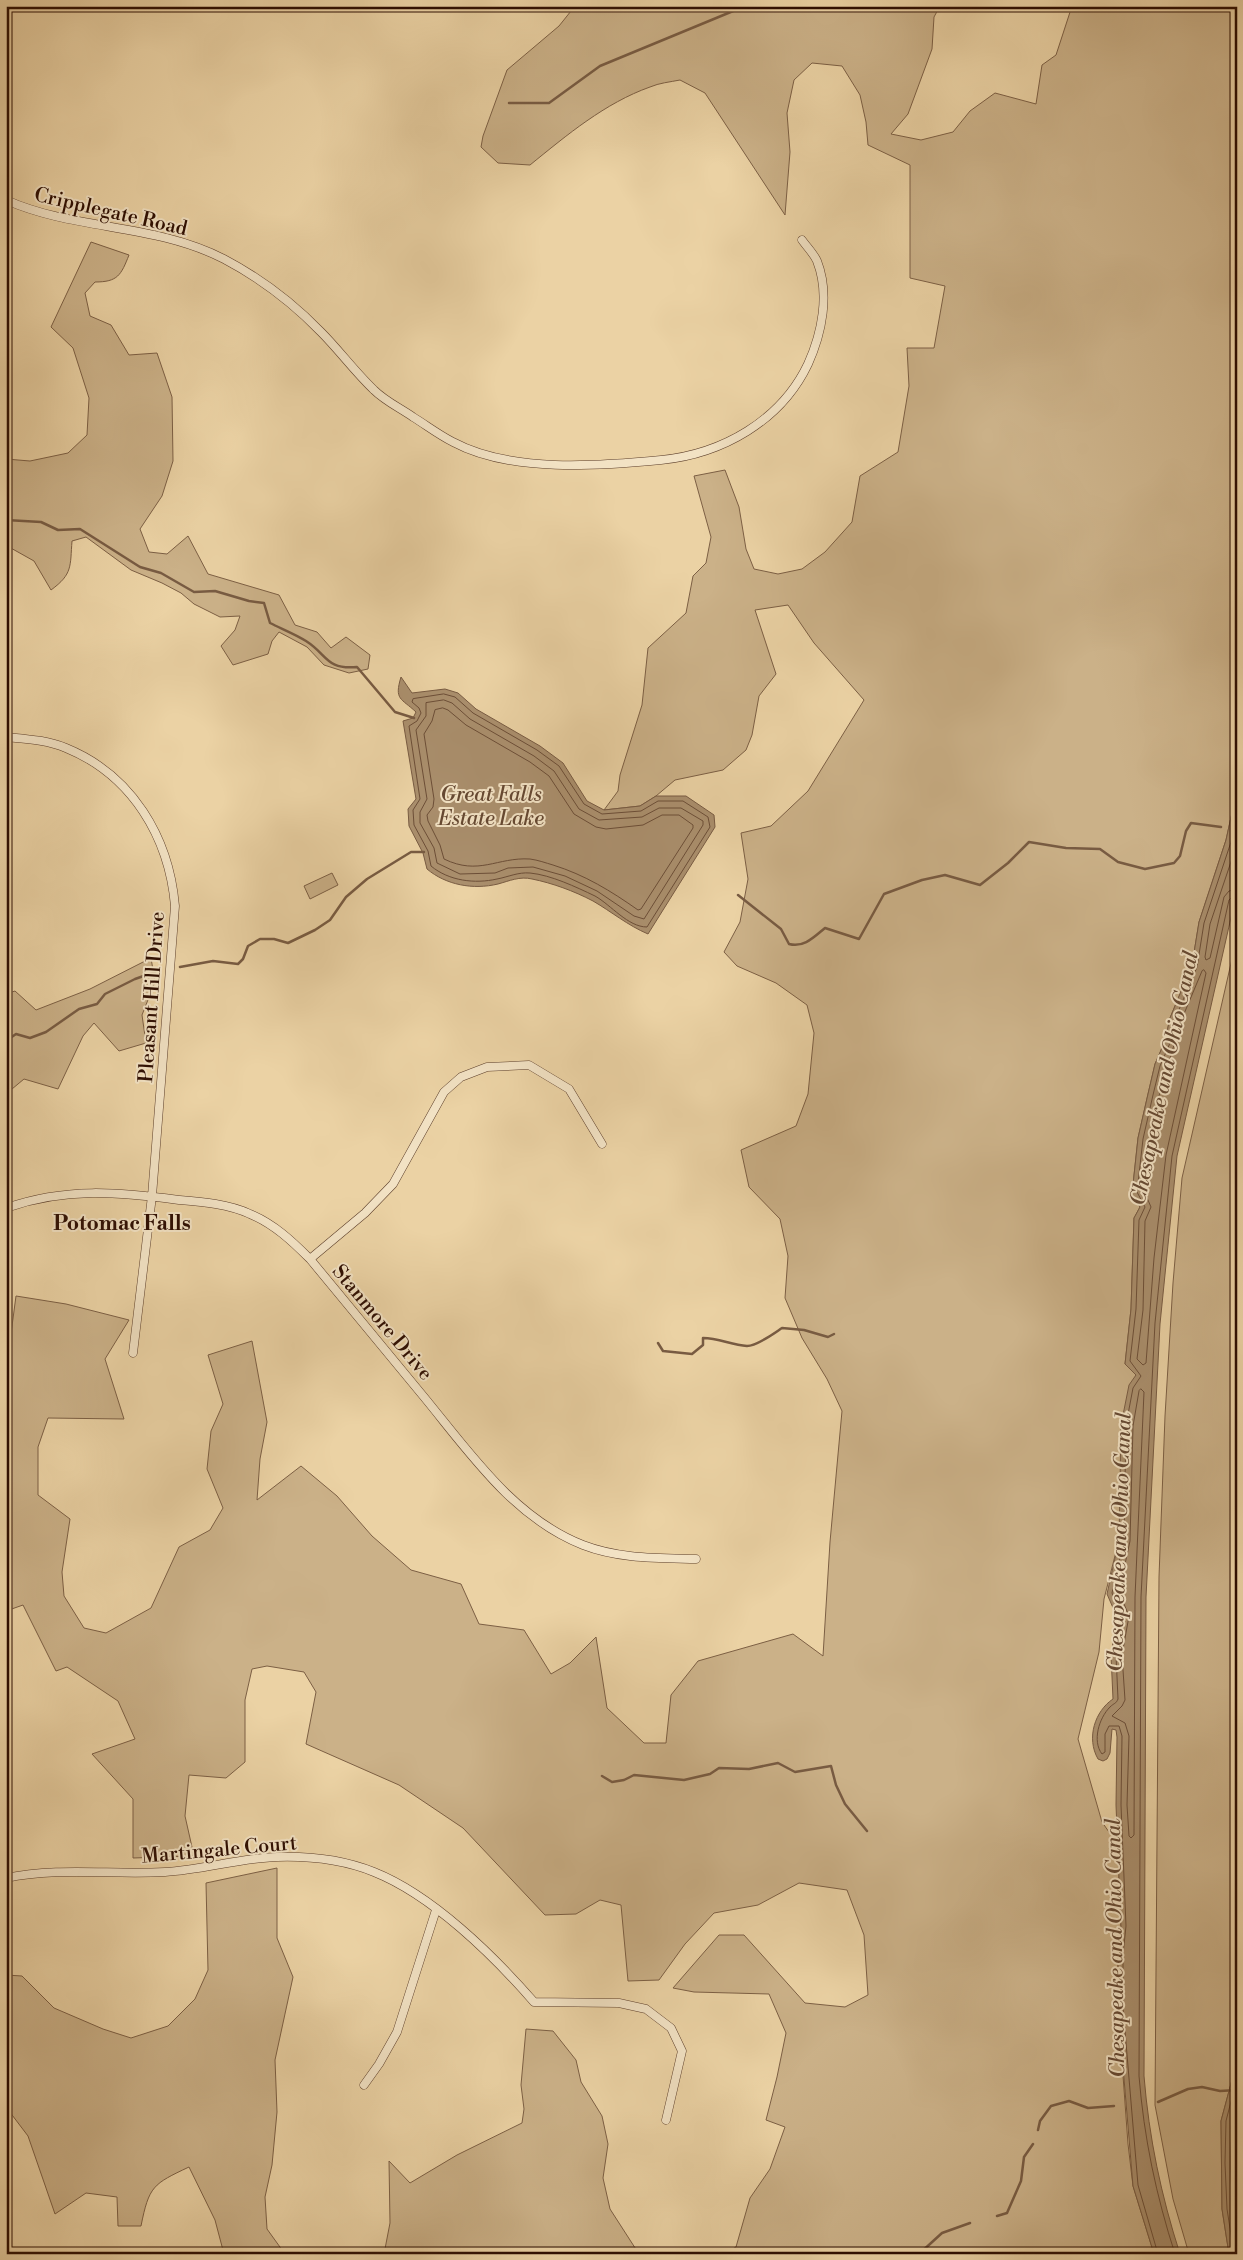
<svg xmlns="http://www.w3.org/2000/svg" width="1243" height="2260" font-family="'Libre Bodoni',serif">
<rect width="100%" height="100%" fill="#ebd2a4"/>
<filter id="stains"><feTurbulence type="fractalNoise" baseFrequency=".004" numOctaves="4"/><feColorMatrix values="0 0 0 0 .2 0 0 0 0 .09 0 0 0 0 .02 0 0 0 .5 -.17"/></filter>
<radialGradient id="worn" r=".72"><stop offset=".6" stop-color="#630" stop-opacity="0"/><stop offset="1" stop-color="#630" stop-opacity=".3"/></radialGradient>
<!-- green -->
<path fill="#cbb188" stroke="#7c5f44" d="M575 6H940L934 17 932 49 908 114 891 134 921 140 953 132 970 111 995 93 1036 104 1042 65 1056 55 1072 6H1237V790L1226 840 1199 922 1192 965 1170 1018 1165 1041 1155 1064 1148 1094 1138 1138 1132 1194 1140 1207 1134 1218 1131 1309 1125 1364 1136 1375 1121 1425V1503L1119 1540 1104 1599 1099 1652 1078 1739 1102 1822 1118 1845 1120 1864 1118 1890 1121 1927 1118 1955V2007L1128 2144 1133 2186 1154 2254H724L736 2247 750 2198 770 2169 785 2127 766 2120 777 2077 786 2033 769 1994 694 1992 673 1988 719 1935H744L805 2003 845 2007 868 1995 864 1935 847 1890 799 1883 758 1905 714 1913 685 1944 659 1980 628 1981 621 1905 600 1900 576 1914 545 1915 463 1828 399 1785 306 1744 316 1692 304 1672 267 1666 252 1669 245 1700V1762L226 1778 189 1775 185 1816 194 1856 133 1858V1799L92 1754 135 1739 118 1701 67 1667 56 1671 23 1605 6 1611V1371L16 1296 66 1304 129 1320 105 1359 124 1419 48 1418 38 1447V1495L70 1519 62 1572 64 1596 84 1628 106 1633 151 1608 179 1547 210 1530 223 1508 207 1469 211 1431 223 1404 208 1355 252 1341 267 1422 260 1459 257 1500 301 1466 337 1496 372 1536 411 1570 461 1584 479 1624 524 1630 551 1674 570 1663 596 1637 607 1708 644 1743H666L671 1695 698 1661 793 1634 823 1656 830 1542 842 1411 827 1379 802 1338 785 1298 788 1256 780 1219 749 1187 741 1150 796 1126 808 1094 814 1033 807 1005 776 983 737 966 724 952 740 922 748 879 741 833 771 826 808 791 864 700 814 643 788 605 755 610 776 674 759 696 752 735 746 750 723 770 675 780 656 796 640 806 604 810 618 791 620 775 642 705 648 648 686 613 693 576 706 563 711 537 694 476 725 470 739 507 746 549 754 569 778 574 802 569 825 552 852 522 860 476 898 452 909 386 907 348H934L945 286 910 278V165L868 145 866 122 860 95 842 66 812 63 794 80 787 113 790 152 785 215 705 93 680 80C670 82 659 83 650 87 605 103 567 135 530 165L498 163 481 147 483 136 507 70 559 26Z
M91 242 129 255C121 275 118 282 95 282L85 293 90 316 111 325 129 355 157 353 172 397 173 461 162 496 140 529 149 552 167 554 188 536 208 574 279 595 295 625 317 632 331 648 346 637 370 655 368 669 349 673 324 665 307 647 279 632 272 641 268 654 233 665 221 646 235 630 240 616 220 617 194 604 181 593 162 583 131 570 86 537 72 541C70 566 73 574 51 590L34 561 9 547 6 548V459L30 461 68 453 87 435 89 398 73 348 51 327Z
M332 873 338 885 310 899 304 886Z
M1237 937V2061L1221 2121 1222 2209 1229 2254H1189L1173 2199 1155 2105 1159 1577 1165 1416 1173 1283 1182 1178Z
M151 958 155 982 142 1015 146 1043 119 1051 94 1023 83 1036 58 1089 24 1079 6 1094V994L15 991 36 1010 90 989Z
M277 1868V1938L293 1977 275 2060 277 2112 272 2165 265 2197 267 2229 285 2254H224L215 2220 189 2167C153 2184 149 2186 141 2226H118L117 2197 86 2193 55 2214 28 2136 6 2107V1975L22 1976 54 2008 103 2029 131 2038 168 2026 195 1999 208 1970 206 1883Z
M526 2029 553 2031 576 2060 581 2082 602 2116 608 2144 603 2178 610 2209 639 2254H384L390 2223 389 2161 410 2183 457 2155 522 2123 524 2109 521 2085Z"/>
<!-- water -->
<path fill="#aa8f6d" stroke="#785b42" d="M401 677 412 693 445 689 458 693 476 709 540 746 563 763 587 801 604 810 640 806 656 796H686L714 815 715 827 648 934C627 925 612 912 593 901 574 891 552 883 532 879 520 876 509 881 498 884 473 890 446 885 427 869L423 853 409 826 408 809 416 799 403 721 413 718 416 712C401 698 394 700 401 677Z
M1237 790V891L1177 1156 1160 1324 1146 1597 1144 2076C1149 2138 1161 2195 1180 2254H1154L1133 2186 1118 2007V1955L1121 1927 1116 1805 1117 1737 1116 1730 1112 1729 1110 1753 1107 1759 1103 1761 1098 1759C1086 1738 1095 1711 1113 1699L1111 1655 1117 1617 1107 1594 1119 1540 1121 1425 1129 1385 1136 1375 1125 1364 1131 1309 1134 1218 1140 1207 1132 1194 1138 1138 1148 1094 1155 1064 1165 1041 1170 1018 1192 965 1199 922 1226 840Z
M1237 2061V2254H1229L1222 2209 1221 2121Z"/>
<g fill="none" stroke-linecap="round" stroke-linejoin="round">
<!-- shore -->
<path stroke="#6c4e37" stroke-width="1" d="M444 694 455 697 473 713 537 750 559 766 584 804 602 814 641 811 658 801H683L708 817 710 827 647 927C628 927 611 905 595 896 576 887 551 875 530 873 518 872 508 877 497 879 475 884 449 881 431 866L428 851 414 825 413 810 420 799 409 726 417 721 421 713 419 708 412 702 413 699Z
M444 700 452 703 470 719 534 756 554 771 579 809 599 820 642 817 659 808H681L703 821V825L644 919 634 916 597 891 565 876 533 867 508 868 495 873 460 874 437 863 434 848 420 823V812L427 799 416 730 426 716V703Z
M443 708 448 710 466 725 530 762 549 776 574 814 596 827 606 829 643 825 662 815H679L693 825V828L641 909 638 910C611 891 585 875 553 865 546 863 538 860 530 859 497 857 479 876 444 859L440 845 428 821 427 815 433 807 434 799 424 734 432 721 435 710Z
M1237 844 1210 924 1205 957 1206 960 1210 958 1224 897 1229 891 1237 889
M1204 970 1206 973 1166 1155 1154 1258 1146 1363 1143 1365 1137 1359 1143 1310 1145 1221 1151 1207 1144 1191 1150 1140 1159 1096 1181 1021 1202 971Z
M1141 1389 1144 1392 1135 1597 1134 1835 1131 1838 1129 1836 1127 1805 1129 1736 1125 1723 1112 1716 1122 1706 1125 1700 1122 1655 1129 1616 1119 1592 1130 1541 1133 1426 1139 1391Z
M1237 2104C1227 2144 1230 2190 1237 2230
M1158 2254 1138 2185 1123 2007V1955L1126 1926 1121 1805 1122 1736 1119 1726H1109L1105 1734V1752L1102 1754C1092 1741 1099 1718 1110 1707 1114 1703 1116 1704 1118 1699L1116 1655 1122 1617 1112 1593 1124 1540 1126 1425 1133 1388 1141 1376 1130 1361 1136 1309 1139 1220 1145 1207 1137 1192 1143 1139 1153 1095 1160 1066 1170 1043 1175 1019 1197 967 1204 923 1231 842 1237 810
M1175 2254C1156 2195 1144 2138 1139 2076L1141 1597 1155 1323 1172 1156 1229 900 1232 897 1237 896
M1234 2254 1227 2209 1225 2163 1226 2121 1237 2078"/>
<!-- stream -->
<path stroke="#785b42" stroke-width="2.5" d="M509 103H549L600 66 738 9 750 6
M6 520 41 522 58 530 80 529 140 567 161 573 194 592 215 591 249 601 264 603 270 623C282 629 295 634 306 641 328 655 326 670 357 667L395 712 414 718
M738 895 781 929 789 944C804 948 814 937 825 928L859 939 884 894 922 880 945 875 980 885 1008 863 1029 842 1066 848 1100 849 1118 862 1145 869 1174 863 1180 856 1186 831 1191 823 1221 827
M180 967 213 961 238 964 243 959 248 946 260 939H274L288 943 315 930 330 920 346 897 367 879 411 852H424
M6 1041 16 1034 30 1038 46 1032 79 1009 97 1004 105 994 135 979 155 972
M658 1343 663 1351 692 1354 703 1345V1338C719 1338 731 1345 747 1346 757 1346 773 1334 782 1328L804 1330 828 1337 834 1334
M602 1776 612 1782 624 1780 634 1775 684 1780 710 1774 719 1768 749 1769 778 1763 795 1772 831 1766 836 1785 845 1804 867 1831
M1158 2102 1188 2089 1202 2087 1220 2091 1237 2090
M1038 2130 1040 2121 1051 2106 1069 2101 1088 2108 1114 2106
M997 2216 1007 2213 1021 2181 1024 2157 1033 2144
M919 2254 942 2233 970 2223"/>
<defs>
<path id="minor" d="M6 200C76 231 154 223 224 259 260 278 293 303 321 332 339 350 355 372 374 390 385 401 400 408 413 417 426 425 439 435 453 442 511 473 598 466 661 460 722 454 781 421 808 364 822 333 830 294 817 261 814 254 807 247 802 240
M6 737C27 739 47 740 66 748 132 775 169 837 175 906L152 1196 133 1353
M6 1208C66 1187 118 1192 179 1200 203 1202 228 1204 250 1214 274 1224 292 1241 310 1259 348 1305 386 1351 424 1397 470 1453 514 1518 583 1545 619 1559 658 1558 696 1559
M310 1259 365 1213 393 1184 444 1092 461 1077 487 1067 529 1065 569 1089 602 1144
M6 1878C58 1867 112 1875 165 1872 202 1870 240 1858 277 1857 309 1856 344 1860 374 1872 432 1895 493 1955 534 2002L619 2003 646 2009 671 2028 682 2051 666 2120
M364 2085 379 2064 397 2032 436 1910"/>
</defs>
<!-- minor casing -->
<use href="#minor" stroke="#5c3e2a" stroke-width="9"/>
<!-- minor -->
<use href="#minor" stroke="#f2e2c4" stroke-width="8"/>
</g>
<g text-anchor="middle" stroke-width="4" stroke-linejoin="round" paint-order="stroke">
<!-- street labels -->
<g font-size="20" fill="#2d0d01" stroke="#f2e2c4">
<text transform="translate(111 211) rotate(13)" y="7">Cripplegate Road</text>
<text transform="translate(151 997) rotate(-86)" y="7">Pleasant Hill Drive</text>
<text transform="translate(383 1322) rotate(50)" y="7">Stanmore Drive</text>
<text transform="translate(219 1849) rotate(-5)" y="7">Martingale Court</text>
</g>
<!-- water labels -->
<g font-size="21" font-style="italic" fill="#654832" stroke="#f2e2c4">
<text x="491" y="801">Great Falls<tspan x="491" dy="24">Estate Lake</tspan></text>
<text transform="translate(1164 1078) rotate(-78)" y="7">Chesapeake and Ohio Canal</text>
<text transform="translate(1119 1542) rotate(-88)" y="7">Chesapeake and Ohio Canal</text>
<text transform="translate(1115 1948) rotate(-91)" y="7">Chesapeake and Ohio Canal</text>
</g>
<!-- neighbourhood labels -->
<g font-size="21" font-weight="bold" fill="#2d0d01" stroke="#f2e2c4">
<text x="122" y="1230">Potomac Falls</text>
</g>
</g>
<!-- margin -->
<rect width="1243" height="2260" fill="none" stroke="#ebd2a4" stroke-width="25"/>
<rect x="8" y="8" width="1228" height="2245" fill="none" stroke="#2d0d01" stroke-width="2.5"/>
<rect x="12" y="12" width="1218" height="2235" fill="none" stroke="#2d0d01"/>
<rect width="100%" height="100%" filter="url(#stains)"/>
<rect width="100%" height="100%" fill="url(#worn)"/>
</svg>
